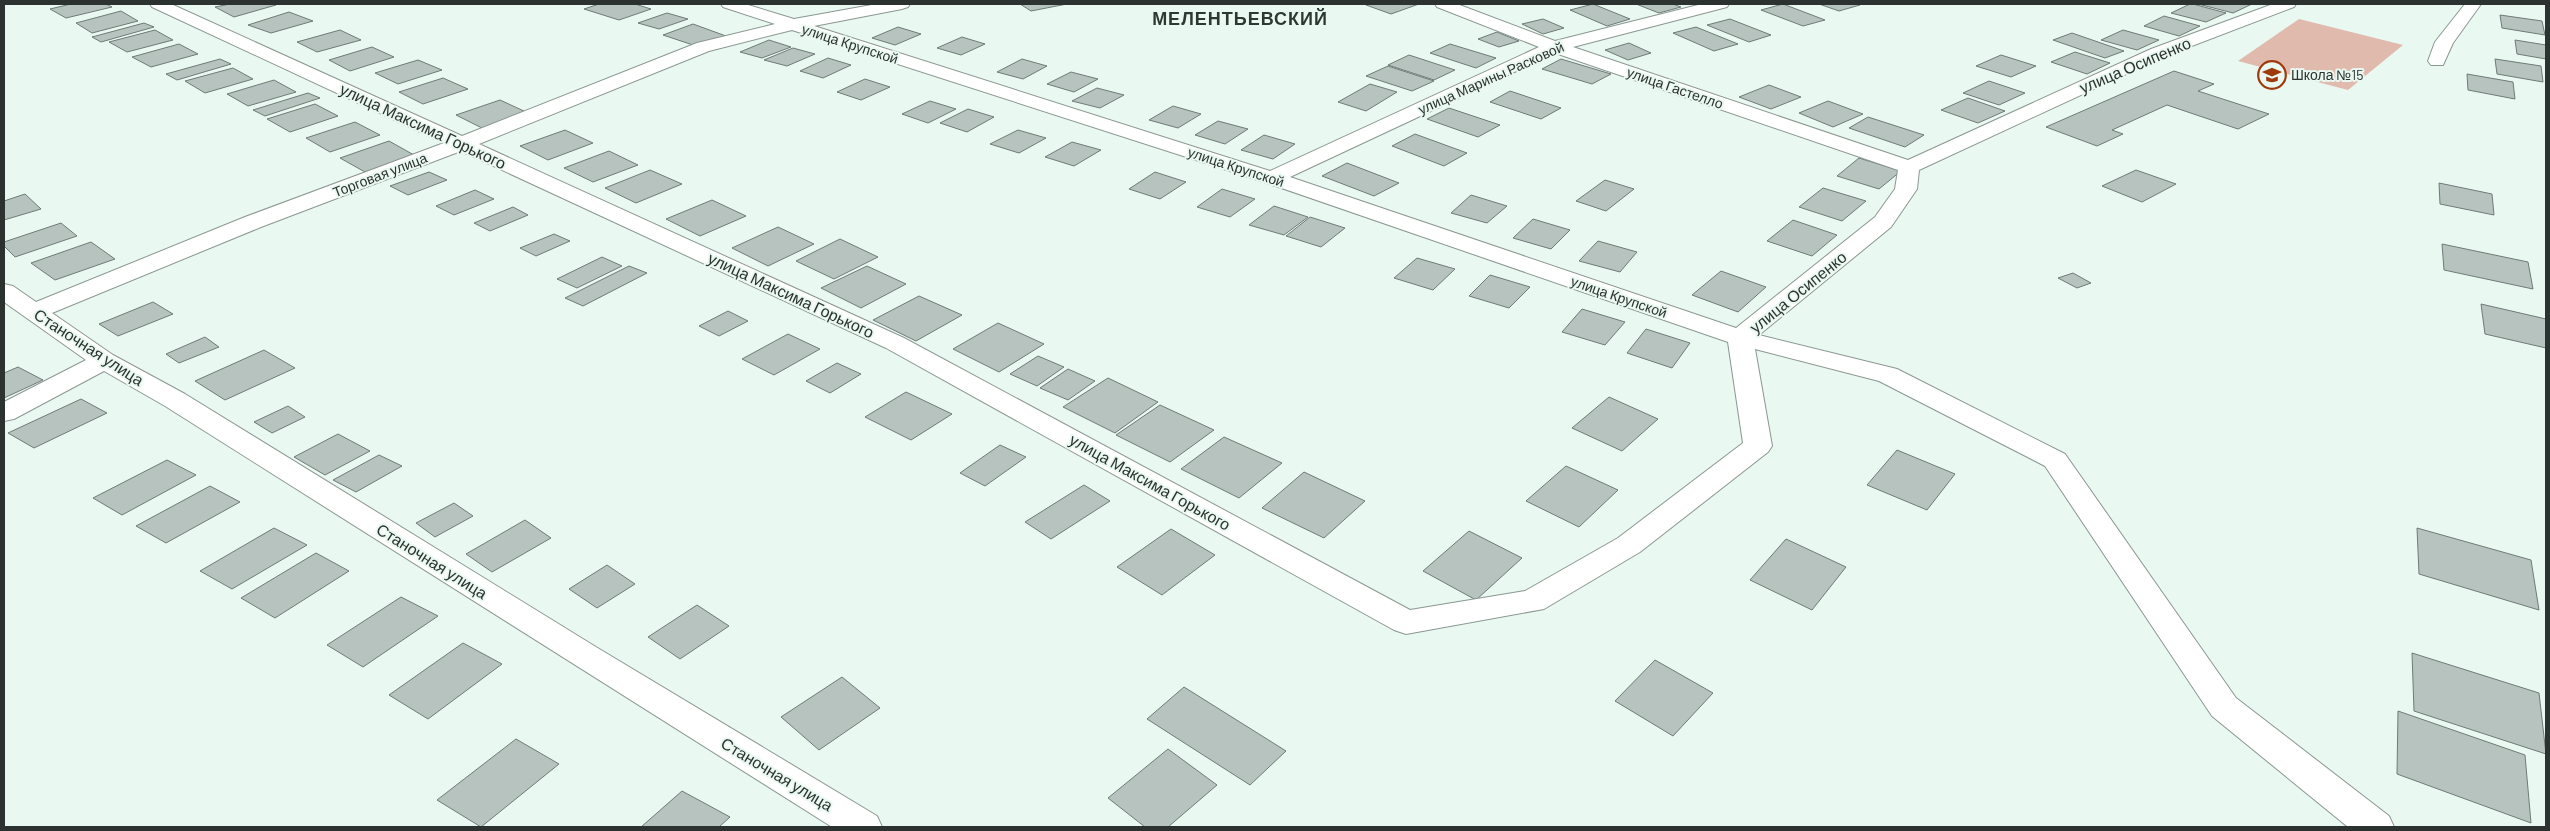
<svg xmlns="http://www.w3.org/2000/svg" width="2550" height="831" font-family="Barlow,sans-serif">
<rect width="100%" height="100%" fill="#eaf8f2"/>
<!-- green -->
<path fill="#e0baac" d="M2299 19 2403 45 2348 90 2238 61Z"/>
<!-- building -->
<path fill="#b7c3be" stroke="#6f7b76" d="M71 4H106L112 7 66 18 50 9Z
M230 4H273L276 5 234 17 215 7Z
M599 4H635L651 9 619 20 584 9Z
M1020 4H1067L1031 11Z
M1370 4H1419L1391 14 1366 5Z
M1593 4 1630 19 1607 26 1570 10Z
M1636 4H1673L1681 7 1659 13Z
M1783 4 1825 20 1803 26 1761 10Z
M1819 4H1855L1860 5 1839 11Z
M2190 4H2193L2226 13 2206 22 2171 13Z
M2198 4H2252L2233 13Z
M121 11 138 21 92 33 76 23Z
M289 12 313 21 271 33 248 25Z
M667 13 688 19 659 29 638 23Z
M2500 15 2542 21 2545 35 2502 28Z
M2164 16 2200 26 2179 36 2144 26Z
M1543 19 1564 28 1543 34 1522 24Z
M1730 19 1771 35 1749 42 1707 25Z
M144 23 154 27 101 42 92 37Z
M693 24 726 36 696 46 663 35Z
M898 27 921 34 895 45 872 38Z
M1696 27 1738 44 1714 51 1673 33Z
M155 30 173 40 127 52 109 42Z
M340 30 361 40 317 52 297 42Z
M2123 30 2159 40 2137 50 2101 40Z
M1497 32 1519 41 1499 47 1478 39Z
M2072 33 2124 51 2105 58 2053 40Z
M962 37 985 44 961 55 937 48Z
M769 40 791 47 762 58 740 52Z
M2515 40 2546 45V59L2517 54Z
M1629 43 1651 53 1628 60 1605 50Z
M179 44 198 54 151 67 132 57Z
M1450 44 1496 58 1476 68 1430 53Z
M372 47 394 57 350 71 329 60Z
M793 48 815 54 787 66 764 60Z
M2075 52 2110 63 2087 74 2051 62Z
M1409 55 1455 70 1434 80 1388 65Z
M2001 55 2036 66 2011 77 1976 66Z
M828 58 851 65 823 78 800 71Z
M220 59 231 64 177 80 166 74Z
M1022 59 1047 66 1023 79 997 72Z
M1561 59 1611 74 1592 84 1542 69Z
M2495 59 2541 66 2543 82 2497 74Z
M418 60 442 70 398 84 375 73Z
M1388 66 1434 81 1412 91 1366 76Z
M233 68 253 79 205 93 185 81Z
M2174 71 2214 84 2198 91 2269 114 2238 129 2167 105 2112 130 2123 134 2097 146 2046 127Z
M1071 72 1098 79 1074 92 1047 84Z
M2467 74 2513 82 2515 99 2468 90Z
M443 78 468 89 423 104 399 92Z
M865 79 890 87 861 100 837 92Z
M274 80 296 92 248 106 227 94Z
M1989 81 2025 93 1999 105 1963 93Z
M1370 84 1397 92 1366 111 1338 102Z
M1769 85 1801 97 1771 109 1739 97Z
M1097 88 1124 95 1100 108 1072 101Z
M1510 91 1561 108 1541 119 1490 102Z
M308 93 320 98 265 116 253 110Z
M1968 98 2005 111 1978 123 1941 110Z
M500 100 526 112 482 128 456 115Z
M930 101 956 109 928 123 902 114Z
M1828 101 1863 114 1833 127 1799 113Z
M315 104 338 116 290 132 267 119Z
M1173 106 1201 114 1178 128 1149 120Z
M1449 108 1500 125 1478 137 1427 119Z
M968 109 994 117 967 132 940 123Z
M1868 117 1924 135 1905 147 1849 128Z
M1218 121 1248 129 1225 144 1195 135Z
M355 122 380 135 330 152 306 138Z
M565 130 593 143 548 160 520 146Z
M1018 130 1046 138 1019 153 990 144Z
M1415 134 1467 153 1444 166 1392 146Z
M1264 135 1295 144 1273 159 1241 150Z
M389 141 414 155 365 172 340 158Z
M1072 142 1101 150 1074 166 1045 157Z
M609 151 638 165 593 182 564 168Z
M1859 158 1901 171 1879 189 1837 176Z
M1347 163 1399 183 1374 196 1322 176Z
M650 170 682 184 636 203 605 188Z
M2136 170 2176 184 2142 202 2102 186Z
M429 172 447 180 408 195 390 186Z
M1155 172 1186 182 1160 199 1129 189Z
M1605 180 1634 189 1606 211 1576 201Z
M2439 183 2492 194 2494 215 2440 204Z
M1823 188 1866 201 1842 221 1799 207Z
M1222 189 1255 199 1230 217 1197 207Z
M475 190 494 199 454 215 436 206Z
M25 194 41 209 4 220V201Z
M1471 195 1507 206 1487 223 1451 213Z
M712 200 746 216 700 236 666 219Z
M1274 206 1308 217 1284 235 1249 225Z
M513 207 528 215 490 231 474 223Z
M1310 217 1345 228 1321 247 1286 236Z
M1533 219 1570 230 1551 249 1513 238Z
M1793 220 1837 235 1812 256 1767 241Z
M61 223 77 236 15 257 4 246V242Z
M778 227 814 244 768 266 732 248Z
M554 234 570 241 536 256 520 248Z
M840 239 878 257 834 279 796 261Z
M1598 241 1637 252 1620 272 1579 261Z
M91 242 115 259 55 280 31 263Z
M2442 244 2528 262 2533 289 2444 270Z
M602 257 622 266 577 288 557 279Z
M1417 258 1455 269 1433 290 1394 278Z
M629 266 647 273 583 306 565 298Z
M867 266 906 284 861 308 821 288Z
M1721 271 1766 287 1738 312 1692 295Z
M2073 273 2091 283 2077 288 2058 278Z
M1490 275 1530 287 1509 308 1469 296Z
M919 296 962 315 916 341 873 320Z
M153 302 173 314 118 336 99 324Z
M2481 304 2546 319V348L2485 334Z
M1582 309 1625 322 1605 345 1562 332Z
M728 311 748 321 719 336 699 326Z
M998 323 1044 344 999 372 953 349Z
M1646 329 1690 343 1672 368 1627 353Z
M788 334 820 349 774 375 742 359Z
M205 337 219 347 179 363 166 354Z
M264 350 295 368 225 400 195 381Z
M1038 356 1064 367 1037 386 1010 374Z
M837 363 861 374 830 393 806 381Z
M18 367 43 380 4 398V373Z
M1068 369 1095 381 1068 400 1040 388Z
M1108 378 1158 402 1115 433 1063 407Z
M906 392 952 414 911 440 865 417Z
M1609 397 1658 419 1622 451 1572 428Z
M81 399 107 413 34 448 8 433Z
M1160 405 1214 430 1170 462 1116 435Z
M288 406 305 417 272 433 254 422Z
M338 434 370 451 325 475 294 457Z
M1224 437 1282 463 1239 498 1181 469Z
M1000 445 1026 457 985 486 960 473Z
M1897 450 1955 474 1927 510 1867 485Z
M379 455 402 466 356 492 333 480Z
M167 460 196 475 122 515 93 498Z
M1566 466 1618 490 1579 527 1526 501Z
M1304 472 1365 501 1324 538 1262 508Z
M1084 485 1110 501 1051 539 1025 522Z
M210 486 240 502 166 543 136 526Z
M454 503 473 516 435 537 416 523Z
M525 520 551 538 492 572 466 554Z
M274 528 307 545 232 589 200 571Z
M2417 528 2531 560 2539 610 2419 574Z
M1171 529 1215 555 1162 595 1117 567Z
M1469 531 1522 558 1476 600 1423 571Z
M1786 539 1846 567 1812 610 1750 580Z
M316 553 349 571 275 618 241 598Z
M607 565 635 584 597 608 569 589Z
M401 597 438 616 363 667 327 645Z
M697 605 729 626 680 659 648 637Z
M463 643 502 664 428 719 389 695Z
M2412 653 2539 693 2546 754 2414 711Z
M1655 660 1713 693 1673 736 1615 701Z
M842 677 880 708 819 750 781 717Z
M1184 687 1286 751 1250 785 1147 719Z
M2398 711 2525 755 2531 823 2397 774Z
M516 739 559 764 481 827 437 800Z
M1168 749 1217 785 1168 827H1145L1108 798Z
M682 791 730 817 719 827H641Z"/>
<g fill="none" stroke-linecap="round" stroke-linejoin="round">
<defs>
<path id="minor" d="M150 4H171L462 136 697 43 775 24 723 7 721 4H745L794 19 877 4H910L908 7 902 9 814 26 1270 171 1539 47 1437 7 1435 4H1457L1555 41 1702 4H1729L1727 7 1573 47 1908 160 2151 49 2273 4H2296L2294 7 2163 57 1919 170 1917 189 1891 227 1759 335 1897 369 2065 454 2236 698 2389 816 2394 827H2348L2212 716 2045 466 1879 381 1755 349 1772 446 1768 452 1640 552 1544 609 1406 634 1394 630 886 348 461 151 261 227 52 313 113 355 185 394 596 647 877 816 882 827H832L165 406 104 371 14 419 4 421V402L86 360 4 302V284L13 286 36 302 245 217 444 143 152 7ZM792 30 1264 182 1728 342 1743 443 1618 538 1525 591 1410 610 904 338 479 144 709 51ZM1555 53 1898 170 1895 189 1875 217 1736 328 1290 177Z
M2465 4H2481L2453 43 2443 65H2431L2428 61 2435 42Z"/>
</defs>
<!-- minor casing -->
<use href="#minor" stroke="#8b9791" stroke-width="2"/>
<!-- minor -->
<use href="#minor" fill="#fff" fill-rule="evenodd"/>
</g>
<!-- icons -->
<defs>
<symbol id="school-ring" viewBox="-11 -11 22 22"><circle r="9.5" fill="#eaf8f2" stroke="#9f3a0d" stroke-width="1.5"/><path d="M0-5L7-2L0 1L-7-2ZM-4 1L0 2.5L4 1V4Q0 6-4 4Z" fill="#9f3a0d"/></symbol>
</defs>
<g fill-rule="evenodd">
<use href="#school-ring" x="2256" y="59" width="32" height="32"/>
</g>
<g text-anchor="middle" stroke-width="4" stroke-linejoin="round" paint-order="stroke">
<!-- far-street labels -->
<g font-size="14" fill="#2c322f" stroke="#eaf8f2">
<text transform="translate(850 44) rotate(18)" y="5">улица Крупской</text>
<text transform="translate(1491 78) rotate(-24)" y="5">улица Марины Расковой</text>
<text transform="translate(1675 88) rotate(19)" y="5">улица Гастелло</text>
<text transform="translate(1236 167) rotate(18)" y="5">улица Крупской</text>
<text transform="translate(380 175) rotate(-21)" y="5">Торговая улица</text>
<text transform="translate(1619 297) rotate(19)" y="5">улица Крупской</text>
</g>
<!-- far-poi labels -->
<g font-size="14" fill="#2c322f" stroke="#eaf8f2" text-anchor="start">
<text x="2291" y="80">Школа №15</text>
</g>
<!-- street labels -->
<g font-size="16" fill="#2c322f" stroke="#eaf8f2">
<text transform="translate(2135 65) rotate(-23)" y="6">улица Осипенко</text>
<text transform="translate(423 126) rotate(25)" y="6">улица Максима Горького</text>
<text transform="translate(1798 292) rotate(-39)" y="6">улица Осипенко</text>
<text transform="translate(791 295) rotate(25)" y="6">улица Максима Горького</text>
<text transform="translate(89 347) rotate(33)" y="6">Станочная улица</text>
<text transform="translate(1150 482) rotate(29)" y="6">улица Максима Горького</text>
<text transform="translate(432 561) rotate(32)" y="6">Станочная улица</text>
<text transform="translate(777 774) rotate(31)" y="6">Станочная улица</text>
</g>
<!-- far-district labels -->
<g font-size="18" font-weight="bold" letter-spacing="1" fill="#2d3833" stroke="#eaf8f2">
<text x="1240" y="25">МЕЛЕНТЬЕВСКИЙ</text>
</g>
</g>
<!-- border -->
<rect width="2550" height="831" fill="none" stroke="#2c322f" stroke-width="10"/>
</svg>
